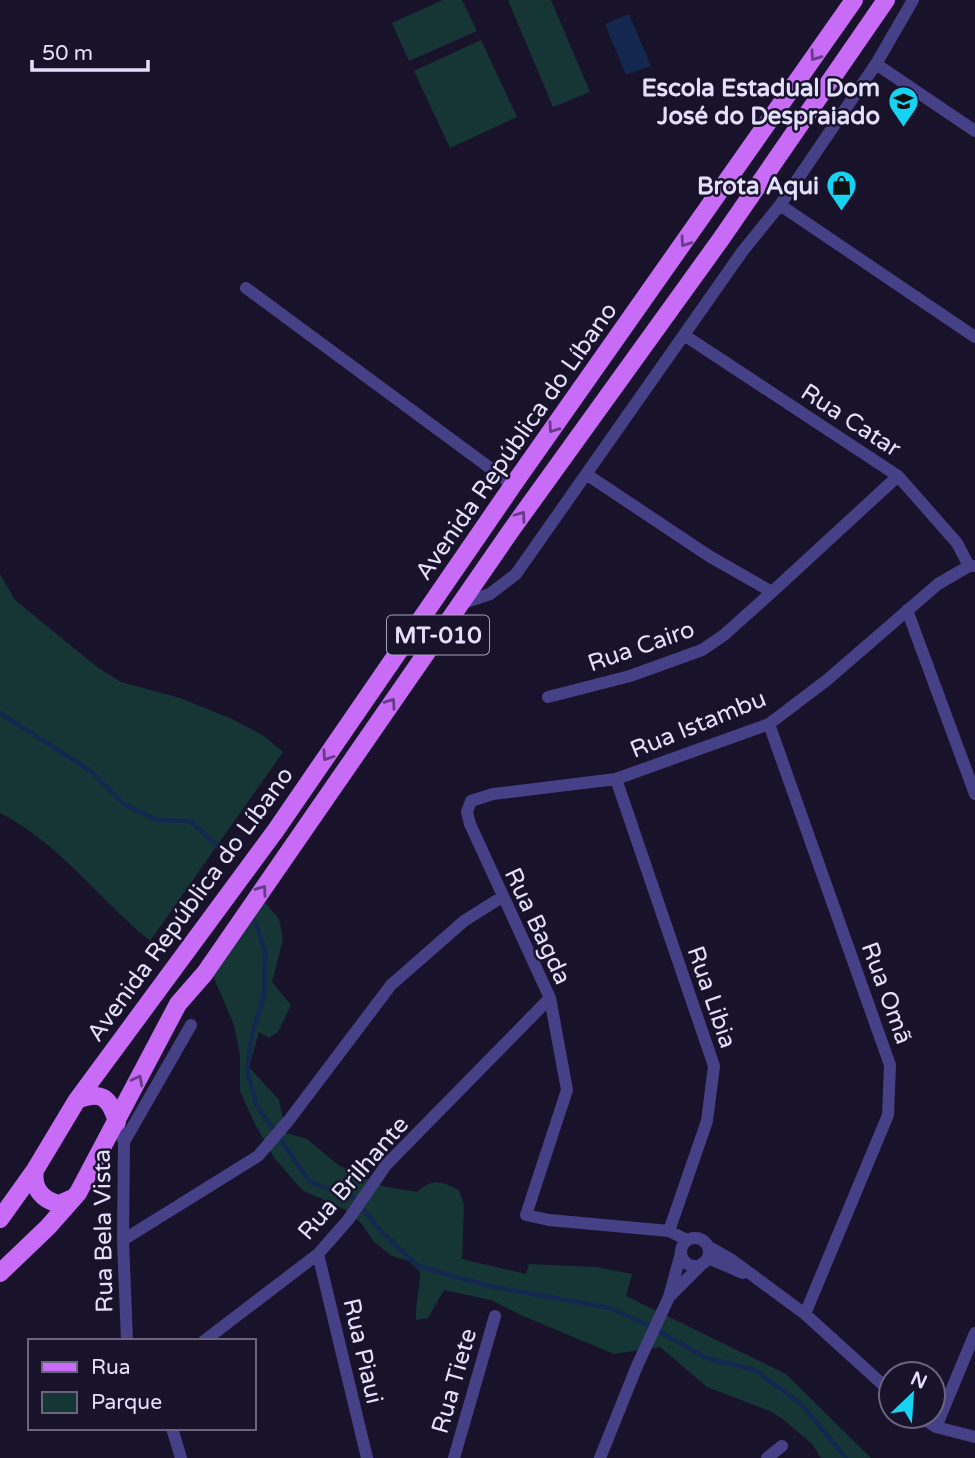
<svg xmlns="http://www.w3.org/2000/svg" width="975" height="1458" font-family="'Varela Round',sans-serif">
<rect width="100%" height="100%" fill="#18132b"/>
<!-- green -->
<path fill="#163535" d="M443 0H462L477 31 409 61 392 23Z
M508 0H551L590 92 553 107Z
M481 40 517 117 450 148 414 71Z
M0 574 15 600 97 667 121 682 180 698 232 719 264 736 283 752 150 941C100 900 58 842 0 813Z
M260 897 279 919 283 939 272 982 291 1005 278 1032 269 1038 259 1032 249 1067 279 1100 286 1133 307 1139 338 1165 382 1186 417 1192C433 1178 440 1181 459 1190L464 1205 462 1259 526 1274 529 1264 596 1267 632 1274 626 1296 786 1374 871 1458H821L812 1444 784 1420 770 1411 707 1387 660 1347 614 1354 523 1316 491 1300 444 1290 428 1318 416 1320C415 1303 420 1289 420 1272L409 1261 392 1256 374 1242 361 1223 346 1210 302 1190 275 1159 255 1124 240 1091V1055L234 1025 211 971Z"/>
<!-- water -->
<path fill="#13274f" d="M629 14 651 66 626 75 605 24Z"/>
<g fill="none" stroke-linecap="round" stroke-linejoin="round">
<!-- stream -->
<path stroke="#13274f" stroke-width="4.5" d="M0 713 89 770 124 804 157 820 190 821 220 848
M255 921 265 951 264 997 252 1034 247 1071 257 1106 310 1182 353 1197 382 1232 418 1266 489 1286 610 1308 652 1327 706 1358 755 1370 801 1404 846 1458"/>
<!-- minor -->
<path stroke="#464187" stroke-width="12" d="M876 64 975 131
M780 205 975 337
M246 288 513 485
M684 335 898 476 957 543 969 566
M586 474 709 556 772 592 898 476
M460 604 490 594 516 574 742 252 780 205 876 64 913 0
M907 610 975 794
M548 697 630 676 702 650 724 635 772 592
M769 724 890 1065 888 1115 805 1314
M616 779 714 1066 707 1121 669 1231
M117 1122 124 1142 123 1240 127 1341
M124 1142 191 1025
M681 1252a14 14 0 1 1 28 0a14 14 0 1 1-28 0Z
M123 1240 258 1156 289 1120 391 985 464 921 502 897
M687 1240 669 1231 549 1220 526 1215 567 1090 550 998 470 824 467 812 471 801 493 794 616 779 769 724 827 680 938 584 969 566H975
M709 1247 732 1260 805 1314 891 1392
M318 1254 367 1458
M708 1258 743 1273
M669 1297 703 1263
M204 1341 318 1254 348 1220 386 1165 550 998
M919 1416 936 1427 975 1437
M936 1427 975 1333
M172 1428 181 1458
M454 1458 495 1316
M600 1458 637 1366 669 1297 681 1253
M767 1458 782 1446"/>
<!-- primary -->
<path stroke="#c86cf7" stroke-width="18" d="M77 1100C102 1090 110 1098 117 1122
M35 1170C32 1188 42 1200 59 1204L73 1198
M0 1219 35 1170 77 1100 276 830 513 485 854 0
M0 1273 48 1227 78 1193 178 1004 205 973 512 529 721 239 886 0"/>
</g>
<!-- one-way arrows -->
<defs><path id="oneway-chevron" d="M-2-3.5L2.5 0L-2 3.5" fill="none" stroke-width="1.6" stroke-linecap="round" stroke-linejoin="round" transform="scale(1.75)"/></defs>
<g stroke="#673b87">
<use href="#oneway-chevron" transform="translate(815 56) rotate(125)"/>
<use href="#oneway-chevron" transform="translate(685 242) rotate(125)"/>
<use href="#oneway-chevron" transform="translate(553 428) rotate(125)"/>
<use href="#oneway-chevron" transform="translate(521 516) rotate(-54)"/>
<use href="#oneway-chevron" transform="translate(391 703) rotate(-55)"/>
<use href="#oneway-chevron" transform="translate(327 756) rotate(124)"/>
<use href="#oneway-chevron" transform="translate(262 890) rotate(-55)"/>
<use href="#oneway-chevron" transform="translate(138 1080) rotate(-62)"/>
</g>
<!-- icons -->
<defs>
<symbol id="school-pin" viewBox="-11 -11 22 30"><path d="M0 17L-7.5 6A9.5 9.5 0 1 1 7.5 6Z" fill="#16d3f2" stroke="#18132b"/><path d="M0-5L7-2L0 1L-7-2ZM-4 1L0 2.5L4 1V4Q0 6-4 4Z" fill="#111"/></symbol>
<symbol id="shop-pin" viewBox="-11 -11 22 30"><path d="M0 17L-7.5 6A9.5 9.5 0 1 1 7.5 6Z" fill="#16d3f2" stroke="#18132b"/><path d="M-5-2.5h2.3a2.7 3.5 0 0 1 5.4 0H5L5.5 6h-11ZM-1.5-2.5h3a1.5 2.3 0 0 0-3 0Z" fill="#111"/></symbol>
</defs>
<g fill-rule="evenodd">
<use href="#school-pin" x="886" y="84" width="35" height="47"/>
<use href="#shop-pin" x="824" y="168" width="35" height="47"/>
</g>
<g text-anchor="middle" stroke-width="5" stroke-linejoin="round" paint-order="stroke">
<!-- shield labels -->
<rect fill="#18132b" stroke="#a7a2be" stroke-width="2" x="387" y="615.5" width="102" height="39" rx="5"/>
<g font-size="23" font-weight="bold" fill="#e4dffd">
<text x="438" y="643">MT-010</text>
</g>
<!-- poi labels -->
<g font-size="24" font-weight="bold" fill="#e4dffd" stroke="#18132b" text-anchor="end">
<text x="880" y="96">Escola Estadual Dom<tspan x="880" dy="28">José do Despraiado</tspan></text>
<text x="819" y="194">Brota Aqui</text>
</g>
<!-- street labels -->
<g font-size="24" fill="#e4dffd" stroke="#18132b">
<text transform="translate(851 420) rotate(33)" y="8">Rua Catar</text>
<text transform="translate(516 441) rotate(-55)" y="8">Avenida República do Líbano</text>
<text transform="translate(641 646) rotate(-19)" y="8">Rua Cairo</text>
<text transform="translate(698 724) rotate(-22)" y="8">Rua Istambu</text>
<text transform="translate(190 904) rotate(-54)" y="8">Avenida República do Líbano</text>
<text transform="translate(538 926) rotate(65)" y="8">Rua Bagda</text>
<text transform="translate(887 993) rotate(70)" y="8">Rua Omã</text>
<text transform="translate(712 997) rotate(71)" y="8">Rua Libia</text>
<text transform="translate(353 1178) rotate(-49)" y="8">Rua Brilhante</text>
<text transform="translate(103 1231) rotate(-91)" y="8">Rua Bela Vista</text>
<text transform="translate(363 1351) rotate(77)" y="8">Rua Piaui</text>
<text transform="translate(454 1381) rotate(-74)" y="8">Rua Tiete</text>
</g>
</g>
<!-- legend -->
<rect x="28" y="1339" width="228" height="91" fill="#18132b" stroke="#6a657f" stroke-width="2"/>
<rect x="42" y="1362" width="35" height="10" fill="#c86cf7" stroke="#6a657f" stroke-width="2"/>
<text x="91" y="1374" font-size="21" fill="#e4dffd">Rua</text>
<rect x="42" y="1392" width="35" height="21" fill="#163535" stroke="#6a657f" stroke-width="2"/>
<text x="91" y="1409" font-size="21" fill="#e4dffd">Parque</text>
<!-- north arrow -->
<g transform="translate(912 1395) rotate(25)"><circle r="33" fill="#18132b" stroke="#6a657f" stroke-width="2"/>
<path d="M0-5L12 26L0 18L-12 26Z" fill="#16d3f2"/>
<text y="-10" font-size="19" font-weight="bold" text-anchor="middle" fill="#e4dffd">N</text>
</g>
<!-- scale -->
<path d="M32 60v10h116v-10" fill="none" stroke="#e4dffd" stroke-width="3.5"/>
<text x="42" y="60" font-size="21" fill="#e4dffd" stroke="#18132b" stroke-width="5" paint-order="stroke">50 m</text>
</svg>
